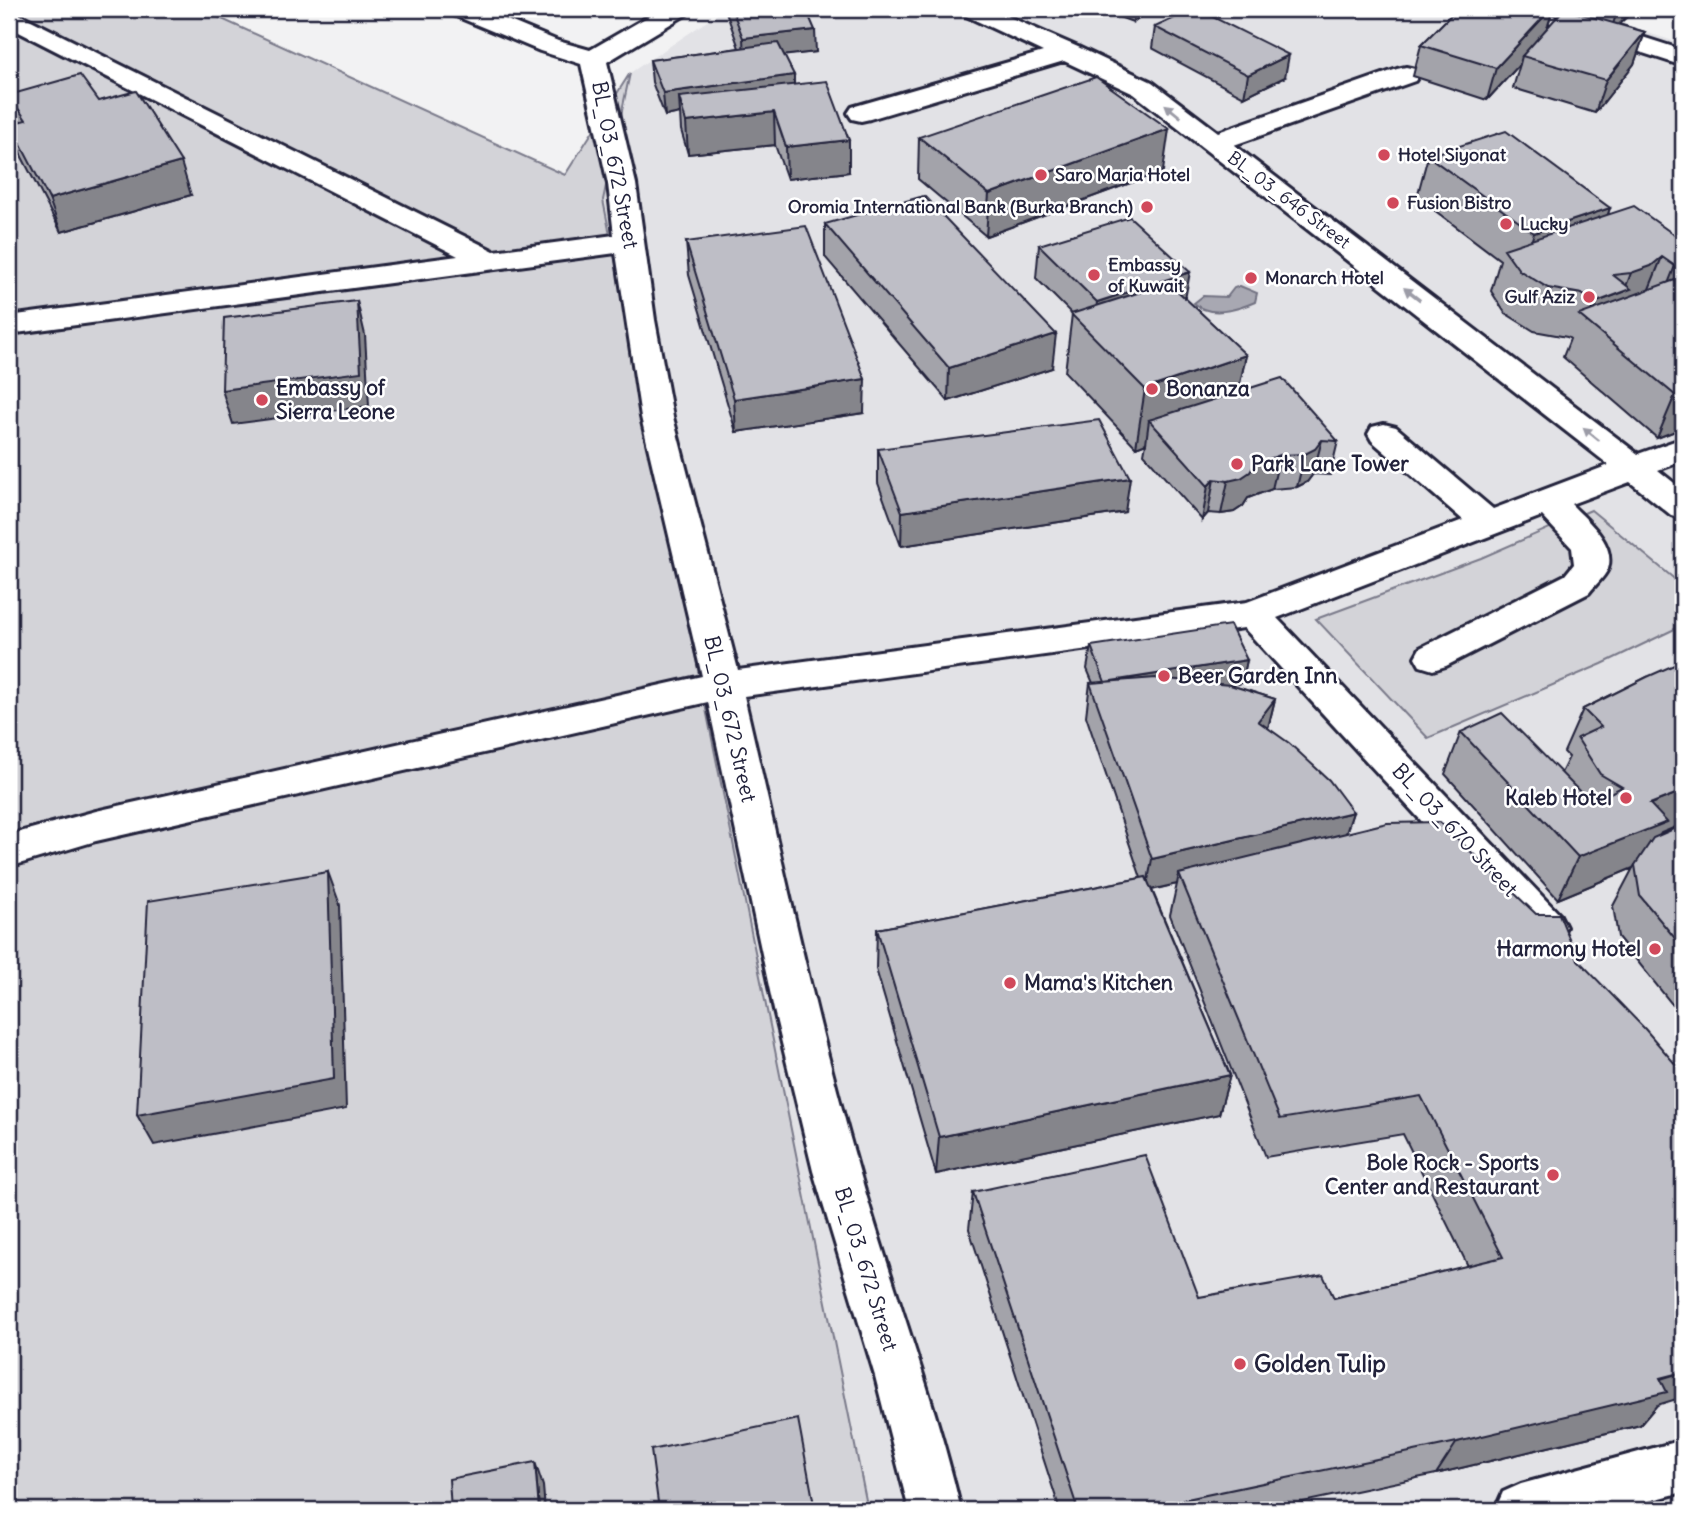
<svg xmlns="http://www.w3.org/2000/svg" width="1692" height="1519" font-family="Delius,sans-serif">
<rect width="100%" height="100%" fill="#f2f2f3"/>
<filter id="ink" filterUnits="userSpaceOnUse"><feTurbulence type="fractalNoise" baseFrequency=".0143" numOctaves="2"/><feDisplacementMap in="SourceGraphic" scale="14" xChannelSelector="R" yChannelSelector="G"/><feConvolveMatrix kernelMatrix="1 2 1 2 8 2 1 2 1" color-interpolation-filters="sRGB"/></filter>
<g filter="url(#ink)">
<!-- built -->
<path fill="#e2e2e6" d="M725 9H1571L1683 44V1510H868L603 200 630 73Z"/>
<!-- green -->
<path fill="#d3d3d8" stroke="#7a7a8a" stroke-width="2" d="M9 9H200L565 175 630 73 603 200 868 1510H9Z
M1591 510 1683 586V625L1602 664 1428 738 1316 619 1481 558Z"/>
<!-- water -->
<path fill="#a8a8b2" stroke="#727282" stroke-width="2" d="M1240 286 1257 293 1255 302C1237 310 1209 318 1194 303L1203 296 1227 297 1234 288Z"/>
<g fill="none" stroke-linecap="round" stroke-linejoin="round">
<defs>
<path id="minor" d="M448 9H481L558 41 590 50 661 9H690L687 14 607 62 636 184 655 320 673 417 738 670 1247 602 1463 520 1372 441 1368 434 1372 427 1384 424 1396 427 1493 509 1609 465 1134 94 1064 61 870 119 861 121 852 119 848 113 852 107 1043 52 962 14 959 9H991L1078 47 1152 82 1218 132 1397 69 1406 67 1415 69 1419 75 1415 81 1234 145 1638 454 1683 438V461L1658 470 1683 490V518L1671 515 1630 482 1571 504C1586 520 1613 540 1609 565 1608 574 1595 585 1589 593L1446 666 1433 670 1420 666 1415 657 1420 648 1565 575 1574 564 1572 548 1542 516 1277 618 1560 915 1566 927 1560 939 1545 944 1530 939 1244 628 744 696C781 854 814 1014 859 1170 891 1284 934 1395 961 1510H909L875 1376 813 1171 774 1010 708 702 96 841 9 867V835L96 811 702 676 641 417 616 253 9 334V316L458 256 9 27V14L15 12 494 251 614 235 608 184 581 64 540 51 451 14Z
M1519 9H1555L1683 50V66L1522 14Z
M1683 1440V1492L1615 1510H1495L1503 1492 1521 1484Z"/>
</defs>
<!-- minor casing -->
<use href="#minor" stroke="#22223b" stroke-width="6"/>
<!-- minor -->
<use href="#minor" fill="#fff" fill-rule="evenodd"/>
</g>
<!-- wall -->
<path fill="#a3a3aa" stroke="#22223b" stroke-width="2" fill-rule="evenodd" d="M725 9H806L816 52 784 55 794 85 849 172 787 179 775 145 688 154 681 130 680 113 665 116 652 82 650 60 739 48Z
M1097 9H1150L1133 22Z
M1457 9H1635L1619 24 1645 32 1634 64 1595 113 1513 88 1520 64 1487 100 1413 76 1421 45ZM1551 14 1558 17 1547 29Z
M1155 27 1285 77 1244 97 1152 48Z
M9 95 99 101 191 195 61 232 22 157 10 124 19 122Z
M919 137 1163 171 986 236 918 179Z
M1428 156 1610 208 1608 214 1683 241V428L1657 438 1563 357 1570 339 1567 337 1534 331 1505 313 1491 291 1500 260 1417 197Z
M825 224 1052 368 948 401 825 257Z
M686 242 864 413 736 432 689 275Z
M1039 245 1185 298 1246 355 1238 392 1338 441 1330 475 1313 474 1307 482 1297 487 1272 489 1248 498 1243 506 1234 512 1221 514 1208 513 1202 520 1144 454 1146 443 1136 447 1065 372 1072 314 1036 278Z
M878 449 1125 512 901 546 878 483Z
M1091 646 1247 660 1242 683 1230 685 1275 699 1268 728 1353 812 1346 833 1657 1405 1640 1425 1436 1474 1265 1510H1060L969 1229 973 1192 1199 1297 1334 1298 1468 1266 1403 1134 1266 1157 1170 915 1177 884 1152 890 1230 1075 1219 1114 936 1174 876 969 877 929 1141 878 1086 716 1090 683H1093L1087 669Z
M1647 677 1661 833 1660 835 1683 825V1018L1618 937 1613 906 1633 868 1558 899 1445 774 1461 732 1561 773 1569 757 1564 752 1583 709Z"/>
<!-- shaded-wall -->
<path fill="#85858b" stroke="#22223b" stroke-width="2" d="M1134 9H1150L1133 22Z
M1551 9H1553L1544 38 1522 56 1520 64 1487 100 1496 68Z
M1618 9H1635L1610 33Z
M815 30 816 52 744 60 743 38Z
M1645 32 1634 64 1595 113 1606 80Z
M1289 55 1285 77 1244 97 1248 75Z
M794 75V97H679L680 113 665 116 663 93Z
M774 112 775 145 688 154 686 122Z
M1169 129 1163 171 986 236 989 194Z
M849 140V172L787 179 786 147Z
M181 162 191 195 61 232 49 199Z
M1610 208 1595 251 1521 272 1534 233Z
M1662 257 1645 299 1587 322 1594 303 1624 292 1631 273Z
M1683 264V301L1658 309 1675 266Z
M1190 272 1184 305 1093 335 1097 302Z
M357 301 365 335 369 406 233 424 222 390Z
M1056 334 1052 368 948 401 949 368Z
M1246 355 1234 412 1149 420 1146 443 1136 447 1145 389Z
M865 379 864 413 736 432 734 399Z
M1683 392V428L1657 438 1675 395Z
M1322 440 1313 474 1307 482 1297 487 1305 454Z
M1280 455 1272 489 1248 498 1243 506 1234 512 1221 514 1228 481 1255 464Z
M1130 478 1125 512 901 546 902 512Z
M1214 479 1208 513 1202 520 1208 486Z
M1247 660 1242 683 1102 705 1105 682Z
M1275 699 1267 732 1258 721Z
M1683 791V824L1661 833 1644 864 1635 865 1633 868 1558 899 1578 857 1650 804Z
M1353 812 1342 845 1179 874 1177 884 1146 891 1152 859Z
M328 872 340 905 346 1109 154 1145 137 1115Z
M1230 1075 1219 1114 936 1174 939 1137Z
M1683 1372V1397L1657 1405 1640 1425 1436 1474 1457 1442Z
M535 1462 543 1486 545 1510H539Z"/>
<!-- building -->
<path fill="#bebec6" stroke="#22223b" stroke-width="2" d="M732 9H806L815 30 743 38Z
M1194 9H1197L1289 55 1248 75 1155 27Z
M1457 9H1551L1496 68 1421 45Z
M1564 9 1645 32 1606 80 1522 56Z
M778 43 794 75 663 93 650 60Z
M80 75 99 101 136 91 181 162 49 199 10 124 26 120 9 95Z
M1096 77 1169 129 989 194 919 137Z
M827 81 849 140 786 147 774 112 686 122 679 97Z
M1506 131 1610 208 1534 233 1428 156Z
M924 196 1056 334 949 368 825 224Z
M1634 206 1683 241V264L1675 266 1662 257 1651 266 1631 273 1613 275 1631 289 1594 303 1582 294 1548 288 1519 270 1504 249Z
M1130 217 1190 272 1097 302 1039 245Z
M806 226 865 379 734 399 686 242Z
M1683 277V392L1675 395 1579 315Z
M1169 283 1246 355 1145 389 1071 314Z
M357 301 361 372 222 390 224 318Z
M1282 378 1338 441 1322 440 1315 449 1305 454 1280 455 1255 464 1250 472 1241 478 1228 481 1214 479 1208 486 1149 420Z
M1099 420 1130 478 902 512 878 449Z
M1230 625 1247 660 1105 682 1091 646Z
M1683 661V791L1650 804 1667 822 1578 857 1461 732 1502 713 1591 803 1622 787 1600 774 1577 738 1601 727 1583 709 1647 677Z
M1156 678 1230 685 1275 699 1258 721 1289 743 1329 780 1353 812 1152 859 1090 683Z
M1440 822 1536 914H1559L1578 960 1645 1029 1683 1073V1372L1660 1378 1667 1392 1457 1442 1135 1510H1078L973 1192 1145 1155 1199 1297 1323 1275 1334 1298 1503 1257 1421 1096 1280 1119 1179 874 1387 823Z
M1683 825V948L1640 896 1635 865 1653 838Z
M328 872 334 1079 137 1115 148 901Z
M1146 877 1230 1075 939 1137 877 929Z
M798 1419 815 1510H659L651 1450Z
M535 1462 539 1510H451L449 1479Z"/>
<!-- one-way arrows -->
<defs><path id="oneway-solid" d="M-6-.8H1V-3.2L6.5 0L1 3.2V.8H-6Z" transform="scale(1.75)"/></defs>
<g fill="#9c9ca7">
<use href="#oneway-solid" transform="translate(1173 111) rotate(-141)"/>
<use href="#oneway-solid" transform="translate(1412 294) rotate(-142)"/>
<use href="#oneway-solid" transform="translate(1591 434) rotate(-141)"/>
</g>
</g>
<!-- markers -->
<g fill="#d1495b" stroke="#fff" stroke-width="2.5">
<circle cx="1384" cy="155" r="7"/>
<circle cx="1041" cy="175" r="7"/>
<circle cx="1393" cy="203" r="7"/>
<circle cx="1147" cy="207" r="7"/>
<circle cx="1506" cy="224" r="7"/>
<circle cx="1094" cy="275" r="7"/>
<circle cx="1251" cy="278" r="7"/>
<circle cx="1589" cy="297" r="7"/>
<circle cx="1152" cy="389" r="7"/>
<circle cx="262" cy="400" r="7"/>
<circle cx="1237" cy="464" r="7"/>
<circle cx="1164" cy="676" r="7"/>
<circle cx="1626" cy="798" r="7"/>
<circle cx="1655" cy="949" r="7"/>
<circle cx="1010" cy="983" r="7"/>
<circle cx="1553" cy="1175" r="7"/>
<circle cx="1240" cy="1364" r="7"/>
</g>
<g text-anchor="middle" stroke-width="5" stroke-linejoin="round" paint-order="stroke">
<!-- far-poi labels -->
<g font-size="18" font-weight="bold" fill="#22223b" stroke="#fff" text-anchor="start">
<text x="1398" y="161">Hotel Siyonat</text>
<text x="1055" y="181">Saro Maria Hotel</text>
<text x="1407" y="209">Fusion Bistro</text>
<text x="1133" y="213" text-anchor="end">Oromia International Bank (Burka Branch)</text>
<text x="1520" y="230">Lucky</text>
<text x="1108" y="271">Embassy<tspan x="1108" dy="21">of Kuwait</tspan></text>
<text x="1265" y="284">Monarch Hotel</text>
<text x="1575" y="303" text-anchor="end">Gulf Aziz</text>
</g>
<!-- far-street labels -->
<g font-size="18" fill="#22223b" stroke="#fff">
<text transform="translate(1289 200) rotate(37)" y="6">BL_03_646 Street</text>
</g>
<!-- street labels -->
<g font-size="21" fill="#22223b" stroke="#fff">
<text transform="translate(615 165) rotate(79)" y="7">BL_03_672 Street</text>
<text transform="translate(730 719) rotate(77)" y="7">BL_03_672 Street</text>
<text transform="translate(1455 830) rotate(47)" y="7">BL_03_670 Street</text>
<text transform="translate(866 1269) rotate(73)" y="7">BL_03_672 Street</text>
</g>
<!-- poi labels -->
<g font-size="21" font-weight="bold" fill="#22223b" stroke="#fff" text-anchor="start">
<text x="276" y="395">Embassy of<tspan x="276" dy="24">Sierra Leone</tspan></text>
<text x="1166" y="396">Bonanza</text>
<text x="1251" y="471">Park Lane Tower</text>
<text x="1178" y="683">Beer Garden Inn</text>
<text x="1612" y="805" text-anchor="end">Kaleb Hotel</text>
<text x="1641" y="956" text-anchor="end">Harmony Hotel</text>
<text x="1024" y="990">Mama's Kitchen</text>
<text x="1539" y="1170" text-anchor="end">Bole Rock - Sports<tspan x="1539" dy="24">Center and Restaurant</tspan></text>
</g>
<!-- near-poi labels -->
<g font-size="24" font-weight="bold" fill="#22223b" stroke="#fff" text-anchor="start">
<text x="1254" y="1372">Golden Tulip</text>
</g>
</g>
<!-- margin -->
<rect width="1692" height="1519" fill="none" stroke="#fff" stroke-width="35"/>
<rect x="18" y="18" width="1657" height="1484" fill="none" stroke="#22223b" stroke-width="2.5" filter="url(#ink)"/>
</svg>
